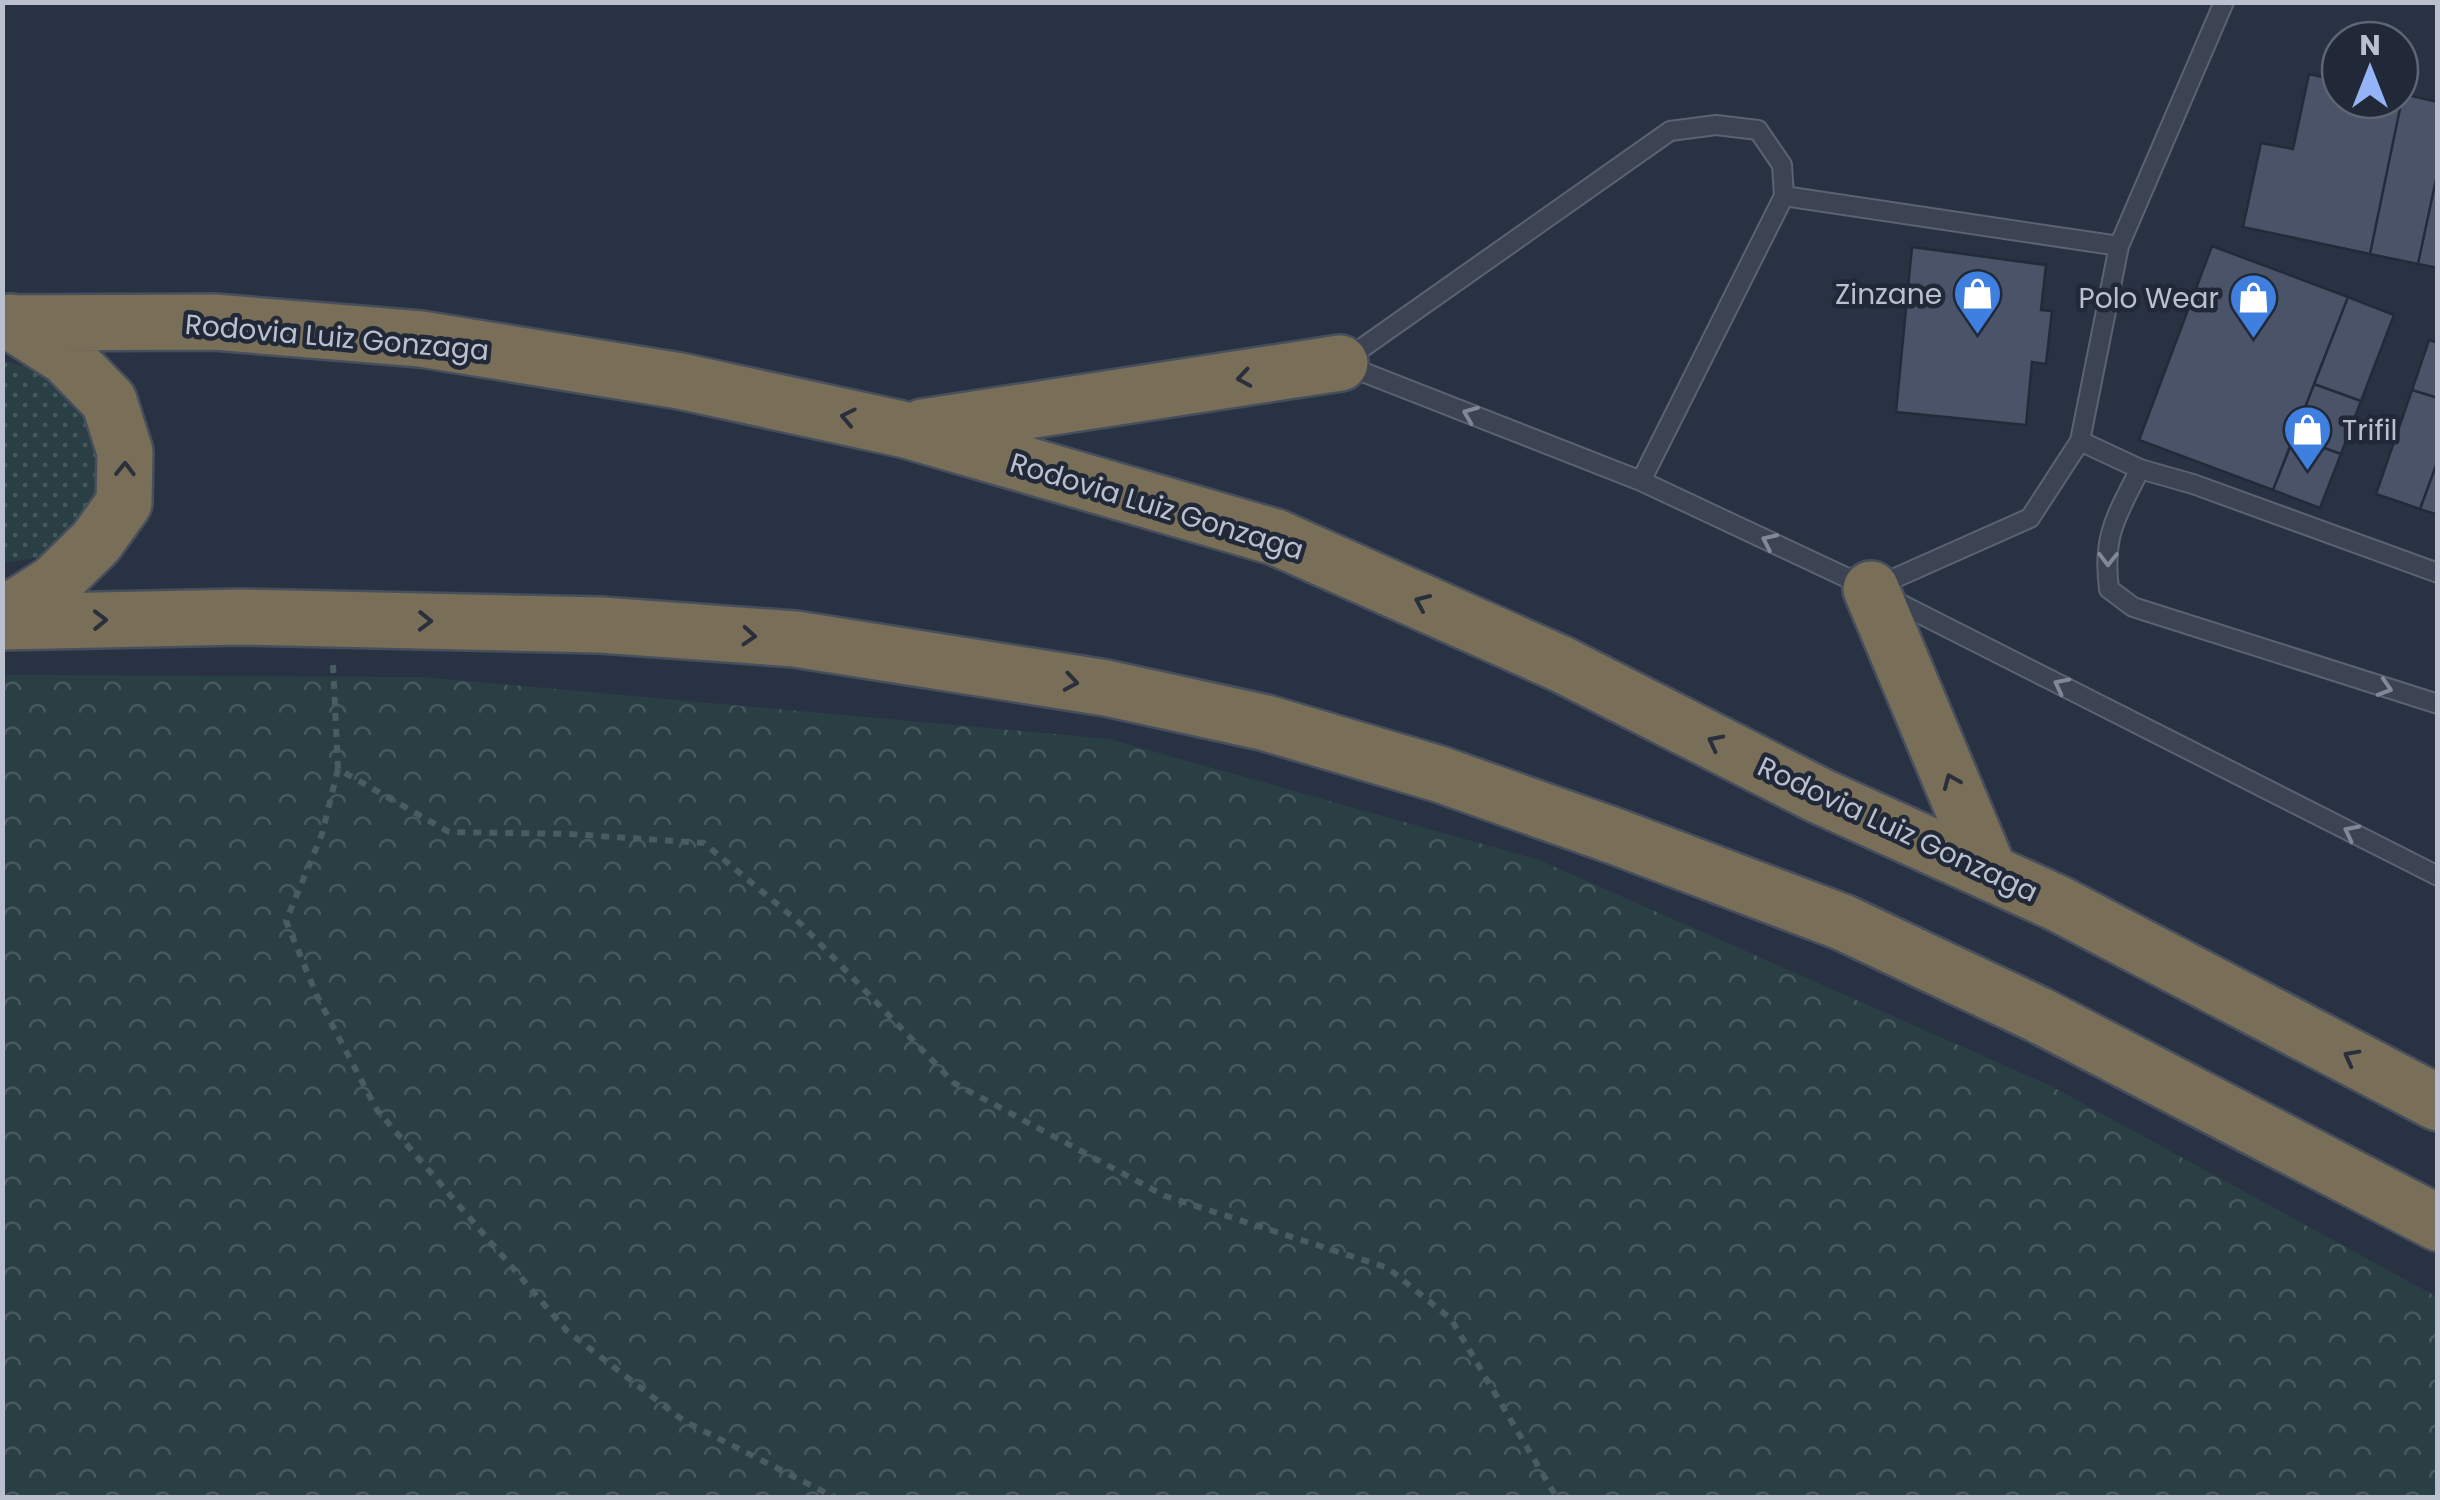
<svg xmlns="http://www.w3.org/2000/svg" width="2440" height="1500" font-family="Poppins,sans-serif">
<defs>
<pattern id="grass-dots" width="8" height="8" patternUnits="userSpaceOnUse" patternTransform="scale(2.5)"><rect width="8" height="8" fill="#2a3f44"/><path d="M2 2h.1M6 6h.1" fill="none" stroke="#47595e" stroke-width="1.8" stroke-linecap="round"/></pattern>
<pattern id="forest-crowns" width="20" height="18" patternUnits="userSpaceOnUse" patternTransform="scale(2.5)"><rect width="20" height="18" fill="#2a3f44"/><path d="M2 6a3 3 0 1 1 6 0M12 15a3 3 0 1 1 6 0" fill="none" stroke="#47595e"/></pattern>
</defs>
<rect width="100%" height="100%" fill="#283243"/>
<!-- grass -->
<path fill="url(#grass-dots)" d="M3 360 94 388 116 431 80 551 3 563Z"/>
<!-- forest -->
<path fill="url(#forest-crowns)" d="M3 675 421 677 1109 739 1539 860 2049 1085 2437 1297V1497H3Z"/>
<!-- building -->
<path fill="#4a5367" stroke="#232b3a" stroke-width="2.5" d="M2309 74 2340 81V100H2400V93L2403 94 2370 254 2243 227 2261 143 2293 149Z
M2403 94 2438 102V170L2418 264 2370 254Z
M2438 170V268L2418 264Z
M2212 246 2348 297 2273 490 2139 440Z
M1912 247 2046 265 2041 310 2052 311 2046 364 2032 362 2026 425 1896 412Z
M2348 297 2394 315 2361 401 2314 384Z
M2429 340 2438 343V398L2412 390Z
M2314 384 2361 401 2341 454 2294 437Z
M2412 390 2438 398V460L2420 509 2376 494Z
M2294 437 2341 454 2320 508 2273 490Z
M2438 460V515L2420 509Z"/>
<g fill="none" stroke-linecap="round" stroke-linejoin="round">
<defs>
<path id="lane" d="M1784 196 2119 246
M1345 360 1670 131 1716 125 1758 130 1782 165 1784 196 1641 481
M1345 365 1641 481 1871 589 2438 876
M2080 441 2140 469 2193 484 2438 573
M2140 469C2117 515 2102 535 2109 589L2133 607 2438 704
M1875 587 2030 518 2080 441 2119 246 2224 2"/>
<path id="highway" d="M2 323 214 322 421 339 680 381 906 430 1275 537 1561 664 1820 796 2057 903 2438 1103
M923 427 1340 363
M1871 589 1989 871
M2 616 54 583 96 542 124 503 125 452 109 401 66 357 11 322
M2 622 242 617 601 625 795 639 1106 688 1266 723 1439 774 1617 837 1842 922 2039 1015 2438 1223"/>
</defs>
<!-- lane casing -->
<use href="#lane" stroke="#5b6270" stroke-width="22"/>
<!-- highway casing -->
<use href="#highway" stroke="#474f5d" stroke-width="60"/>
<!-- path -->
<path stroke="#485c61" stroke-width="6" stroke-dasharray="8 8" stroke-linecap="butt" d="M333 665 338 769 449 832 569 834 704 843 801 924 954 1083 1165 1196 1388 1268 1451 1319 1557 1498
M338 769 322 834 286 921 317 996 377 1110 567 1331 684 1421 836 1498"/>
<!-- lane -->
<use href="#lane" stroke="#3c4453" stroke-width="18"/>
<!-- highway -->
<use href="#highway" stroke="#796f59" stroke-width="55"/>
</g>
<!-- one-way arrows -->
<defs><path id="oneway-chevron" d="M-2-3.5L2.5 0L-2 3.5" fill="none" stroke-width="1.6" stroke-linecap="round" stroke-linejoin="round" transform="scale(2.5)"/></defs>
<g stroke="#2a303b">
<use href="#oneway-chevron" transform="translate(1244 378) rotate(171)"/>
<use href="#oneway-chevron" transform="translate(848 417) rotate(-168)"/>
<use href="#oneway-chevron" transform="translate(125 469) rotate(-89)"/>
<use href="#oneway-chevron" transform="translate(1422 602) rotate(-156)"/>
<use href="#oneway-chevron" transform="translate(100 620) rotate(-1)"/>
<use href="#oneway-chevron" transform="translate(425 621) rotate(1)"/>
<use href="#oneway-chevron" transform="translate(749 636) rotate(4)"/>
<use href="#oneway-chevron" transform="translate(1071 682) rotate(9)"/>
<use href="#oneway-chevron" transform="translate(1715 742) rotate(-153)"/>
<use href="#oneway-chevron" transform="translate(1951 781) rotate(-113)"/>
<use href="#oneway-chevron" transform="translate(2351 1057) rotate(-152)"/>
</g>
<g stroke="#818896">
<use href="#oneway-chevron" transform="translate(1470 414) rotate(-158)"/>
<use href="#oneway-chevron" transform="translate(1769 541) rotate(-155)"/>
<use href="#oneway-chevron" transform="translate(2108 559) rotate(91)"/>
<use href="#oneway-chevron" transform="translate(2061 685) rotate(-153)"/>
<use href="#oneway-chevron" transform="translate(2385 688) rotate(17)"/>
<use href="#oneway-chevron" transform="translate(2351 832) rotate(-153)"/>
</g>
<!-- icons -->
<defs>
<symbol id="shop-pin" viewBox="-11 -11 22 30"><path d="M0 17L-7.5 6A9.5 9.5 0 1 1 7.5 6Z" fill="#3f7fe0" stroke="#212938"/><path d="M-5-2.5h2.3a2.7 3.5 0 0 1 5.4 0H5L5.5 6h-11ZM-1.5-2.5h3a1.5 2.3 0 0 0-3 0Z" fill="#fff"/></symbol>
</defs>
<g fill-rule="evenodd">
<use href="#shop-pin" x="1950" y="266" width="55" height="75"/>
<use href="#shop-pin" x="2226" y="270" width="55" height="75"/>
<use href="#shop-pin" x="2280" y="402" width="55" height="75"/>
</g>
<g text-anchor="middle" stroke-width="9" stroke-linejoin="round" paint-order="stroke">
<!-- poi labels -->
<g font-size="28" fill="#bac0cd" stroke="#212938" text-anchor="end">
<text x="1942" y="304">Zinzane</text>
<text x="2219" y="308">Polo Wear</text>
<text x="2342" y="440" text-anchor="start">Trifil</text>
</g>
<!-- street labels -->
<g font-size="28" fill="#bac0cd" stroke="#212938">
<text transform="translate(337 337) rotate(5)" y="10">Rodovia Luiz Gonzaga</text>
<text transform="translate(1157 506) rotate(17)" y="10">Rodovia Luiz Gonzaga</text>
<text transform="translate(1898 829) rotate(25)" y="10">Rodovia Luiz Gonzaga</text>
</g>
</g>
<!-- border -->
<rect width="2440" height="1500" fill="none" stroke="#bac0cd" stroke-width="10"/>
<!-- north arrow -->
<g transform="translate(2370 70)"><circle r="48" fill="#212938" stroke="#5e6574" stroke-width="2.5"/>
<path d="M0-8L18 38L0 25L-18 38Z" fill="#94b4f7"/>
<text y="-15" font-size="28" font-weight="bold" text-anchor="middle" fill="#bac0cd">N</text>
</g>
</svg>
